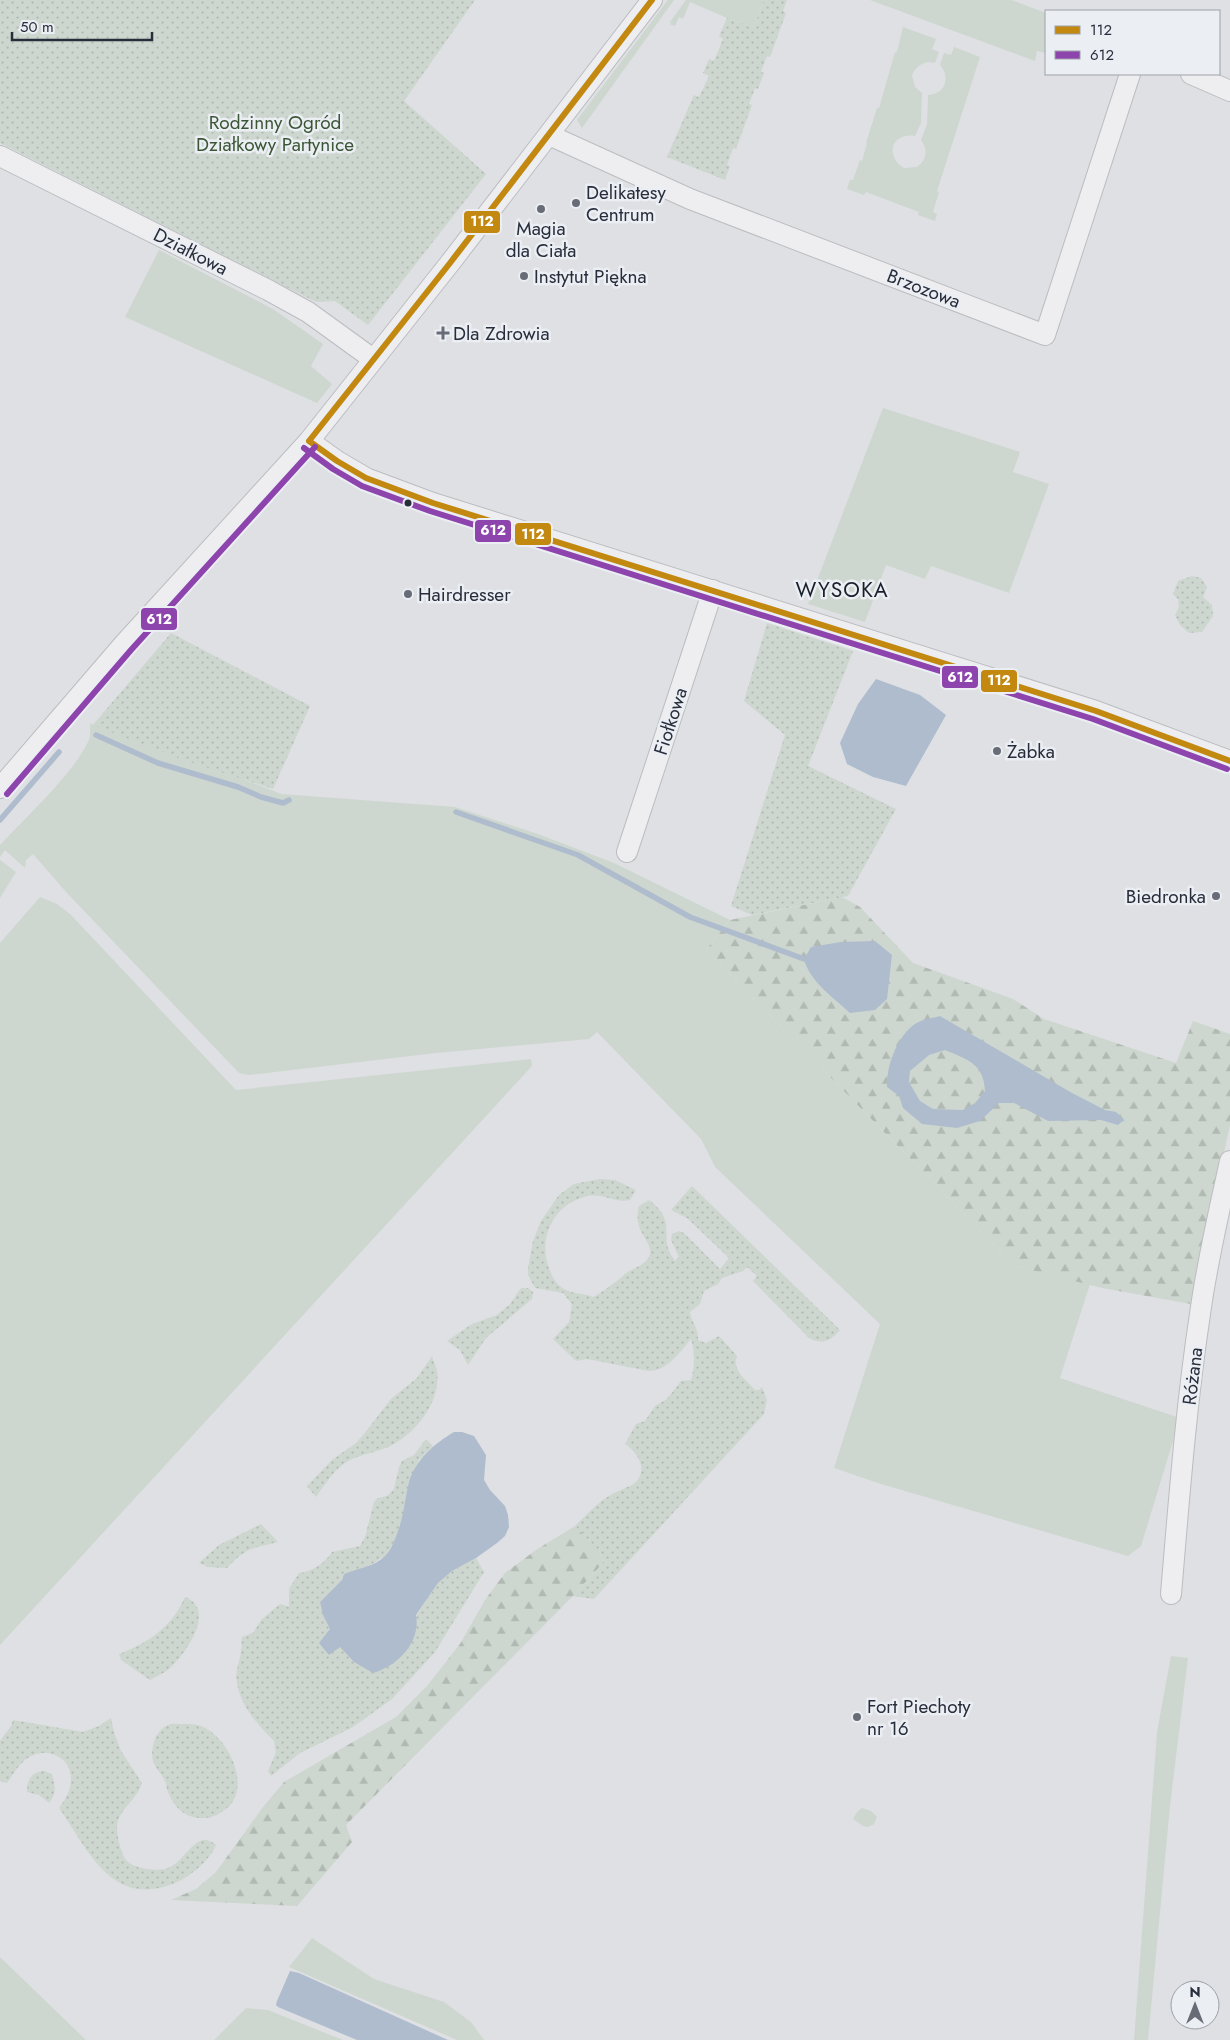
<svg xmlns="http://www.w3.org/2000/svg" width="1230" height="2040" font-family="Jost,sans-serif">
<defs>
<pattern id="forest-firs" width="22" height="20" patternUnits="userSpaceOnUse" patternTransform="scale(1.25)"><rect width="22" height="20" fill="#ced7cf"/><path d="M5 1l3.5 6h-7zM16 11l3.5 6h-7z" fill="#b1b9b3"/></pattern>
<pattern id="park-dots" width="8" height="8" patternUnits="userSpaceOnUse" patternTransform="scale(1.25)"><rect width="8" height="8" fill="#ced7cf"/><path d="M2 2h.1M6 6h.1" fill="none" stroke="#b1b9b3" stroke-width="1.8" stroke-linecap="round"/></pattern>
</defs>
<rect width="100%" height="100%" fill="#dee0e3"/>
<!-- grass -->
<path fill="#ced7cf" d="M668 0H674L582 128 577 120Z
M686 0H764L754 27 727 18 690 2 683 19 679 17 675 26 671 25 670 22Z
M870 0H1011L1046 13V53L1037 51 1035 61Z
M903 27 936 39 932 49 939 52 935 63C924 60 917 65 912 75L915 87 922 93 921 123 915 136C892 132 884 156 904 168L917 167C927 160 928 150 921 140L927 124 928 95C945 95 951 77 940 65L944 53 951 55 954 47 980 57 937 191 939 192 933 212 937 214 935 221 918 215 919 212 866 192 864 195 847 189 850 180H853L860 160 862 161 867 143H866L877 108H879L895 52H897Z
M159 250 273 309 323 344 311 366 332 384 317 403 125 317Z
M883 408 1020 452 1013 472 1049 484 1009 593 931 566 925 579 886 565 865 622 808 604Z
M96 721 281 794 455 807 538 834 614 863 730 920 706 950 1015 1266 1090 1284 1060 1378 1180 1418 1141 1546 1128 1556 881 1484 834 1468 880 1324 715 1167 701 1139 597 1032 589 1039 436 1053 249 1075 239 1073 67 893 33 854 26 860 25 868 5 850 0 857V845C27 816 71 776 88 742 91 736 90 729 90 723L93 725Z
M0 860 16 872 0 898Z
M40 897 57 904 71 915 236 1090 531 1059 532 1066 0 1645V943Z
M1171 1656 1188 1658 1170 1806 1148 2040H1134L1157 1732Z
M862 1808 871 1811 877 1817 874 1824 868 1827 863 1826 853 1819 857 1812Z
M312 1938 374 1979 444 2002 471 2022 484 2040H457L289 1967Z
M0 1957 86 2040H0Z
M246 2008 268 2010 343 2040H214Z"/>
<!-- forest -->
<path fill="url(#forest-firs)" d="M842 897 860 907 913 963 1013 999 1044 1019 1176 1063 1193 1021 1230 1034V1125L1191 1304 1102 1288 1015 1266 706 950 730 920Z
M575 1526 601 1553 603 1563 573 1596 346 1825 352 1842 297 1906 171 1900 196 1889 216 1872 263 1807 284 1782 396 1717 427 1686 460 1644 485 1600 505 1573 536 1550Z"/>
<!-- park -->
<path fill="url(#park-dots)" d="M0 0H475L404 101 486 174 368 325 335 301 316 302 0 143Z
M764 0H787L783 11 786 13 770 57 767 56 761 72 764 73 758 89 755 88 749 104 752 105 736 149 733 148 727 165 730 166 725 180 667 157 694 95 699 97 709 76 703 73 709 59 714 61 723 39 719 36 727 18 754 27Z
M1192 576 1201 578 1207 587 1203 597 1212 605 1213 616 1202 632 1189 633 1180 625 1175 615 1179 607 1178 599 1173 594 1178 581Z
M767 623 853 651 808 766 896 809 848 896 752 915 731 906 785 735 744 701Z
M171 633 310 706 273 789 181 759 93 725Z
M600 1179 615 1180 636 1190 630 1200C616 1204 602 1191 584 1197 552 1206 537 1240 550 1271 553 1278 557 1285 564 1289 572 1294 584 1293 593 1297 597 1296 620 1279 624 1275 631 1268 642 1268 649 1257 654 1248 643 1237 640 1229 637 1222 637 1214 639 1206L649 1200C654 1204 660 1209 663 1215 671 1231 660 1241 675 1261L679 1257 671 1240 672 1234 679 1231 684 1233 720 1269 729 1258 687 1218 671 1210 692 1186 840 1330C831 1341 822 1345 809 1338L753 1281 757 1276 747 1267 743 1271 722 1278 718 1284 704 1291 700 1304 690 1312C691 1323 699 1327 698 1340L706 1343 719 1336 737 1356C731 1370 747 1380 755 1390H759L762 1387 767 1400 764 1414 594 1599 573 1596 603 1563 601 1553 575 1526C587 1514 599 1501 614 1493 620 1490 626 1488 632 1485 650 1473 639 1453 625 1444L636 1424 645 1421 655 1406 667 1399 681 1381 691 1380C695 1366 695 1353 691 1339 680 1352 667 1371 649 1371L587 1359 576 1361 553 1339 569 1322 572 1304 563 1293 535 1288 528 1275V1268L533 1241 541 1221 559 1195 574 1184Z
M521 1288H528L533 1292 532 1299 486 1338 468 1365 460 1350 447 1341 472 1324 497 1315 510 1304Z
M432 1356C433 1361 436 1366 437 1371 441 1401 418 1430 394 1444 380 1452 364 1453 350 1460 336 1467 325 1484 316 1497L307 1486 332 1460 356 1443 364 1434 391 1399 417 1378Z
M426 1439 433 1446 419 1460 410 1481 402 1521 394 1542 385 1556 364 1569 344 1574 342 1580 320 1602C325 1626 338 1644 354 1662L416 1616 438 1583 452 1571 476 1558 484 1572 435 1652 392 1699 353 1727 300 1753 271 1776 268 1771 276 1752 274 1741C259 1727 240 1705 237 1683 235 1674 238 1666 240 1657 242 1651 241 1644 242 1637L253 1633 261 1620 280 1604 289 1607V1589L299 1573C312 1572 325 1563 332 1552L360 1546 365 1537 374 1502 378 1498 387 1496 394 1489 399 1467 402 1461 414 1455Z
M261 1524 278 1542C251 1549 247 1547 227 1568L208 1567 199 1563 219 1545Z
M185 1597C219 1610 182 1660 165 1672 160 1675 155 1677 150 1680L121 1660 119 1654C148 1643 172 1627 185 1597Z
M111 1718 114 1732 121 1751 142 1783C138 1797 125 1805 119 1818 116 1824 117 1831 118 1837 119 1844 121 1852 125 1859 133 1869 153 1871 165 1869 186 1864 195 1827 216 1845 210 1860 190 1877 175 1883 112 1909 89 1851 59 1808 65 1800 71 1790 71 1780 72 1754 41 1745 24 1761 17 1767 12 1776 7 1783L0 1781V1741L11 1726 13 1720 83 1732 99 1726Z
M183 1724C188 1724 194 1724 198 1725 229 1734 255 1792 223 1811 218 1815 211 1818 205 1818 186 1819 175 1809 168 1792 166 1789 167 1784 165 1781 162 1774 156 1769 153 1761 150 1749 155 1730 168 1725 172 1723 179 1724 183 1724Z
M44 1771 52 1774C55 1785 57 1793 49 1803L39 1795 27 1792C27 1780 31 1772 44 1771Z"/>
<!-- water -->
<path fill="#aebccd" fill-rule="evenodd" d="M876 679 920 695 946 715 906 786 873 777 847 764 840 743 858 704Z
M875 941 892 955 887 999 875 1010 850 1013C833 997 810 982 804 959L811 947 841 942Z
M940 1016 1072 1093 1105 1110 1116 1112 1124 1120 1118 1125 1101 1120 1048 1121 1014 1103H999L980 1121 957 1128 922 1124 903 1108 899 1096 887 1087C886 1066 899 1029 921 1021 927 1018 934 1018 940 1016ZM945 1050C967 1059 984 1064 985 1091L975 1103 963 1110 933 1109 920 1101 909 1082 910 1071 929 1055Z
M454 1432H462L474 1436 486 1455 484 1480 490 1490 505 1506 508 1515 509 1527 505 1536 497 1543 476 1558 452 1571 438 1583 416 1615C421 1643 397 1666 373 1673L354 1662 340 1647 329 1655 319 1643 330 1629 323 1615 320 1602 342 1580 344 1574C358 1568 375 1567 386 1555 392 1548 395 1539 398 1531 404 1515 405 1498 409 1482 416 1459 434 1444 454 1432Z
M290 1971 299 1973 448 2040H357L278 2007 276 2005 277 2001Z"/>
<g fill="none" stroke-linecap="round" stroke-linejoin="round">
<!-- stream -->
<path stroke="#aebccd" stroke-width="5.5" d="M96 735 158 763 238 787 261 797 283 803 289 800
M456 812 578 855 690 917 804 959
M0 820 59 752"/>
<defs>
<path id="minor" d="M1191 74 1230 91
M549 135 690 199 1045 335 1130 74
M0 156 268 290 308 312 373 359
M309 441 337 461 366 478 433 503 1096 711 1230 761
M0 788 124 644 309 441 450 263 652 0
M627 852 713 590
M1171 1594C1179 1500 1186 1406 1200 1314 1207 1262 1219 1212 1230 1161"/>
</defs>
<!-- minor casing -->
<use href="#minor" stroke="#bbbdc0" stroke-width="22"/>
<!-- minor -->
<use href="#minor" stroke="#eeeef0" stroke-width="20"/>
<defs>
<path id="bus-1" d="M309 441 337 461 366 478 433 503 1096 711 1230 761
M309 441 450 263 652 0"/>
<path id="bus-2" d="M304 448 333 469 362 486 430 511 1093 719 1227 769
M7 794 131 650 315 447"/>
</defs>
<!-- bus-1 casing -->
<use href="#bus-1" stroke="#ebeef3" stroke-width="10"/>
<!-- bus-2 casing -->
<use href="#bus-2" stroke="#ebeef3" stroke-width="10"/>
<!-- bus-1 -->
<use href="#bus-1" stroke="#c3880f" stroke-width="6"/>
<!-- bus-2 -->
<use href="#bus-2" stroke="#8e44ad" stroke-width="6"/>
</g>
<!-- markers -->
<g fill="#676c76" stroke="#ebeef3" stroke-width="2">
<circle cx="576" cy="203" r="5"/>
<circle cx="541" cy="209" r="5"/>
<circle cx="524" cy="276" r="5"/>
<path d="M440.5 325.5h5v5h5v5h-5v5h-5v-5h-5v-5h5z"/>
<circle cx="408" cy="594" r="5"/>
<circle cx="997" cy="751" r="5"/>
<circle cx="1216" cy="896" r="5"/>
<circle cx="857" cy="1717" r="5"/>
</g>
<circle fill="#272d3b" stroke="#ebeef3" stroke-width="2" cx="408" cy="503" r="4.5"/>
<g text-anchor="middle" stroke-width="5" stroke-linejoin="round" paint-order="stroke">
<!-- park labels -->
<g font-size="19" fill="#3a5635" stroke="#ebeef3">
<text x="275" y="129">Rodzinny Ogród<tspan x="275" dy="22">Działkowy Partynice</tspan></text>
</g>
<!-- poi labels -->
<g font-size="19" fill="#272d3b" stroke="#ebeef3" text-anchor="start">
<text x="586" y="199">Delikatesy<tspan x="586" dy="22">Centrum</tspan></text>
<text x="541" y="235" text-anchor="middle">Magia<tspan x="541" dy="22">dla Ciała</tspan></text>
<text x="534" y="283">Instytut Piękna</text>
<text x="453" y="340">Dla Zdrowia</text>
<text x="418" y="601">Hairdresser</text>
<text x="1007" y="758">Żabka</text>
<text x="1206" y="903" text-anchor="end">Biedronka</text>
<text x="867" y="1713">Fort Piechoty<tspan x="867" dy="22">nr 16</tspan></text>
</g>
<!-- street labels -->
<g font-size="19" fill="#272d3b" stroke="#ebeef3">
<text transform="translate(191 251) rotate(27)" y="7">Działkowa</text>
<text transform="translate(924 288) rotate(21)" y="7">Brzozowa</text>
<text transform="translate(670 721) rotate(-72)" y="7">Fiołkowa</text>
<text transform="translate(1192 1376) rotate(-83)" y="7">Różana</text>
</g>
<!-- quarter labels -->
<g font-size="21" letter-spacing="1" fill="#191f2b" stroke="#ebeef3">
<text x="842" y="597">WYSOKA</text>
</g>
</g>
<g stroke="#ebeef3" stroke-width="2">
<rect x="463" y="210" width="38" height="24" rx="5" fill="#c3880f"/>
<rect x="474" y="519" width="38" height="24" rx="5" fill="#8e44ad"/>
<rect x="514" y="522" width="38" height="24" rx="5" fill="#c3880f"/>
<rect x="140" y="607" width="38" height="24" rx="5" fill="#8e44ad"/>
<rect x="941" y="665" width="38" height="24" rx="5" fill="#8e44ad"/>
<rect x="980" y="669" width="38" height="24" rx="5" fill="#c3880f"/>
</g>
<g font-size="14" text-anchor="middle" font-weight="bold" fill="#fff">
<text x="482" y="226">112</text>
<text x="493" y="535">612</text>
<text x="533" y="539">112</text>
<text x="159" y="624">612</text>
<text x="960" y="682">612</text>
<text x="999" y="685">112</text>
</g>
<!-- legend -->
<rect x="1045" y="10" width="175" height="65" fill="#ebeef3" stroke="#9da1a9"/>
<rect x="1055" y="26" width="25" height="8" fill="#c3880f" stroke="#9da1a9"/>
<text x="1090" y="35" font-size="15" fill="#272d3b">112</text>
<rect x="1055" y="51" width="25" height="8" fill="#8e44ad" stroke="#9da1a9"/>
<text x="1090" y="60" font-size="15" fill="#272d3b">612</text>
<!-- north arrow -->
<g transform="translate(1195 2005)"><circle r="24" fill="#ebeef3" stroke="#9da1a9"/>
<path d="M0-4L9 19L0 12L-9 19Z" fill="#676c76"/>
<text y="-8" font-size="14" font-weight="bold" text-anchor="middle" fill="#272d3b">N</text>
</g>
<!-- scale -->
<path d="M12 32v8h140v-8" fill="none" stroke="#272d3b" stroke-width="2.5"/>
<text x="20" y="32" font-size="15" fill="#272d3b" stroke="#ebeef3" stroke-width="4" paint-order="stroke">50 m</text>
</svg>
